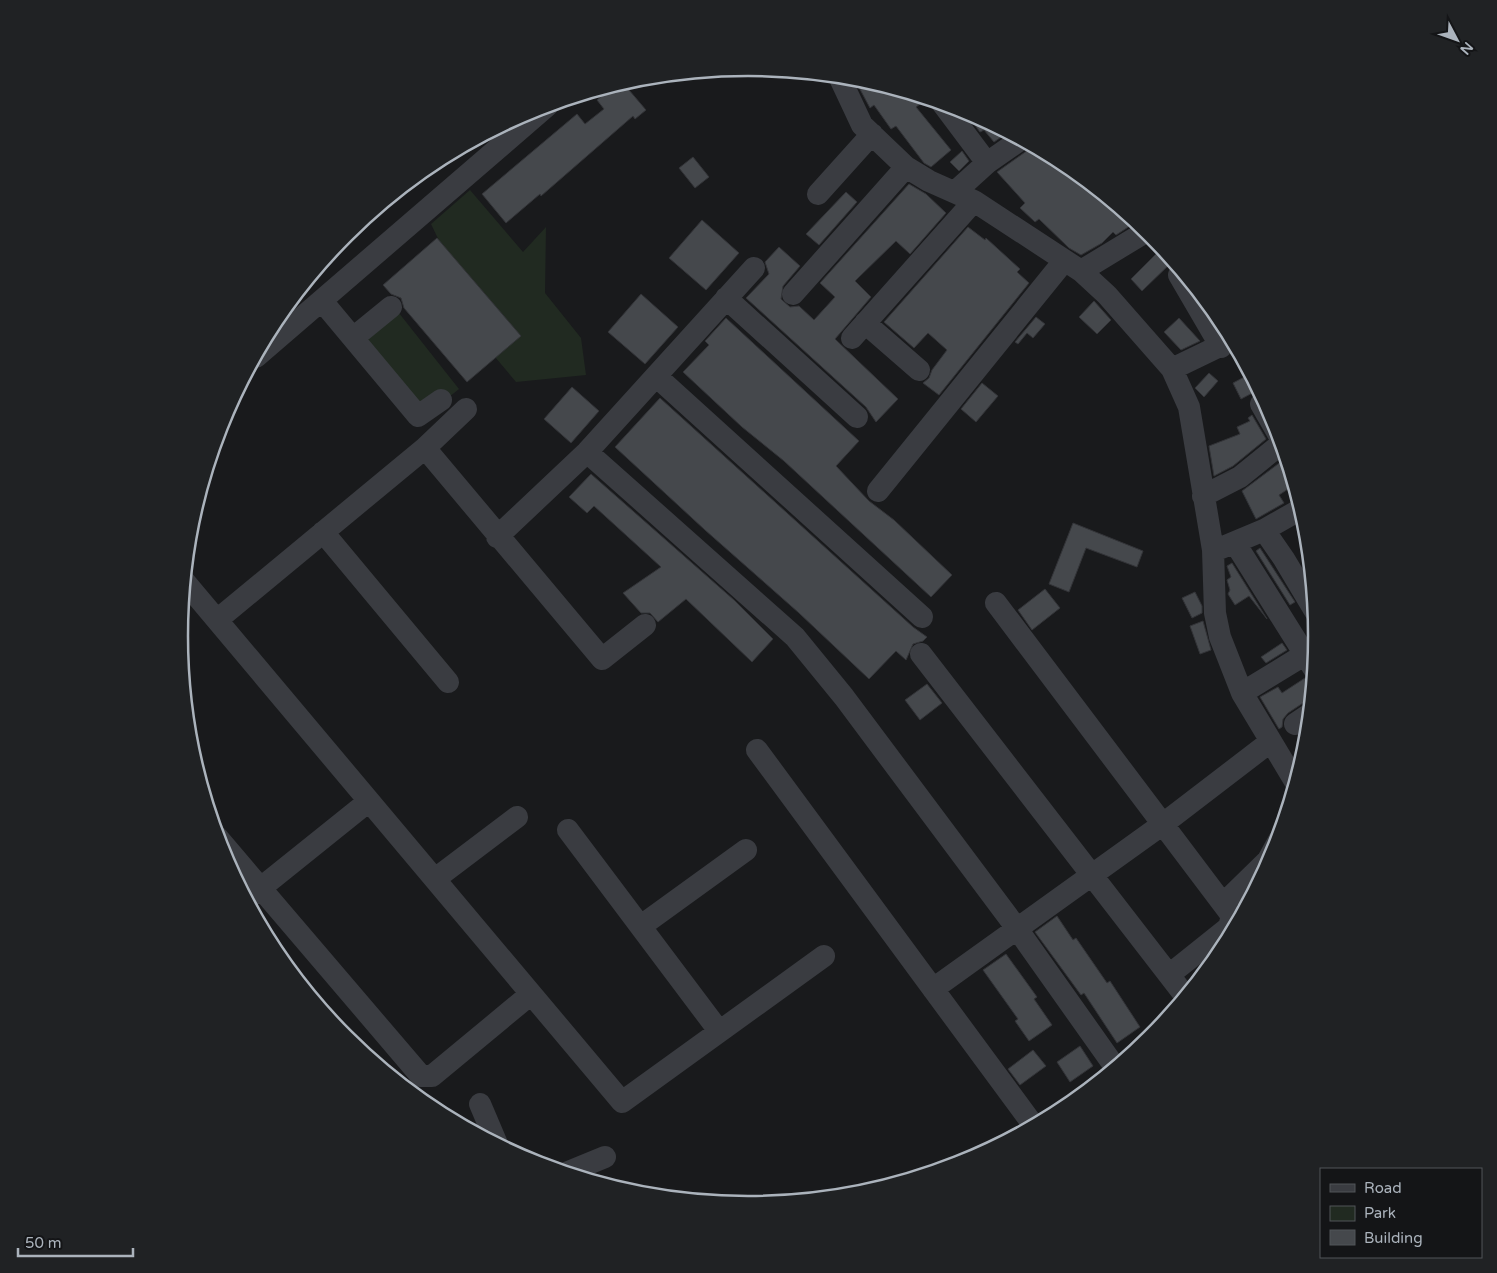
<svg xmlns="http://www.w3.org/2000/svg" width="1497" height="1273" font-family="'Varela Round',sans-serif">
<rect width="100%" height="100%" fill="#191a1c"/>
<!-- green -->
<path fill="#212a21" d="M470 190 523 252 546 227 545 293 581 338 586 375 516 382 495 357 431 224Z
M395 308 459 389 418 422 354 340Z"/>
<!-- building -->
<path fill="#45484c" stroke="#333438" d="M854 78 927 99 916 107 951 150 931 167 924 163 896 126 891 129 874 105 870 108Z
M623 83 646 110 635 119 633 116 541 196 540 194 506 223 482 194 577 114 585 124 604 109 597 100 614 86Z
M964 110 967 111 1007 133 994 142 984 130 980 132Z
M1037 149 1063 163 1083 187 1088 182 1136 222 1116 235 1113 232 1102 243 1081 255 1069 248 1039 219 1035 222 1020 208 1025 203 997 172 1028 150 1031 154Z
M962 151 969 161 959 171 950 162Z
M693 157 709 177 695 188 679 168Z
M909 184 926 194 946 213 910 254 896 241 855 281 871 297 835 339 898 399 876 422 866 407 746 298 769 274 765 262 779 247 800 266 783 286 781 299 790 307 799 306 814 320 835 297 820 283Z
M846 192 857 202 819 245 806 234Z
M702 220 739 253 706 290 669 258Z
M968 227 985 240 986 238 1020 269 1017 272 1029 283 939 395 923 383 929 378 932 370 947 350 928 333 914 348 884 322Z
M437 238 521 336 467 382 404 308 401 298 391 294 383 285Z
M1162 248 1173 261 1142 291 1131 279Z
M641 294 678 327 645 364 608 332Z
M1094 301 1111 320 1097 334 1079 317Z
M1036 317 1045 324 1033 338 1027 333 1018 344 1015 342Z
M726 318 859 441 836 466 869 501 894 520 952 575 931 597 784 461 742 427 683 372 709 345 705 341Z
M1179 318 1200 341 1181 350 1164 332Z
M1209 373 1218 381 1204 397 1195 388Z
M1250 374 1258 390 1241 399 1233 383Z
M982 383 998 396 976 422 961 409Z
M572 387 599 411 571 443 544 419Z
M660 398 913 627 927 637 923 641 913 644 906 660 896 651 869 679 799 613 705 530 615 447Z
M1252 415 1266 439 1233 466 1214 476 1209 446 1240 434 1237 427 1250 421 1248 418Z
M1286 458 1294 485 1279 495 1284 503 1256 519 1242 491Z
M591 474 734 600 773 639 752 662 686 599 658 622 650 613H641L623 593 661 567 594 506 587 513 569 497Z
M1073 523 1143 551 1137 567 1086 548 1069 592 1049 584Z
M1260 548 1295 602 1290 605 1256 551Z
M1232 563 1267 619 1249 596 1235 605 1228 594 1230 590 1227 580 1231 577 1227 566Z
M1045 589 1060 608 1032 630 1018 610Z
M1195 592 1202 606V613L1192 618 1182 598Z
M1203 621 1211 650 1200 654 1190 626Z
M1282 643 1287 650 1266 663 1261 657Z
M1305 678 1313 682 1311 701 1303 703 1288 713 1283 719 1282 727 1279 729 1260 697 1278 687 1282 693Z
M927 684 942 703 920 720 905 700Z
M1057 916 1073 940 1076 938 1107 983 1110 981 1140 1027 1117 1043 1084 993 1081 995 1035 932Z
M1006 954 1037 997 1034 999 1052 1025 1029 1041 1015 1021 1018 1019 983 970Z
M1080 1046 1093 1066 1070 1082 1057 1062Z
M1033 1050 1046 1066 1020 1085 1008 1069Z"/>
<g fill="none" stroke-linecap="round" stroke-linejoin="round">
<!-- minor -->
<path stroke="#3a3c41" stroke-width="22" d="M839 76 862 125 906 167 929 181 974 201 1081 271 1107 295 1172 369 1189 407 1213 550 1215 613 1220 637 1242 693 1296 783
M942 103 987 163
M955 192 987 163 1020 140
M818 194 872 134
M1081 271 1147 231
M1179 275 1221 347
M793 294 906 167
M726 298 857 417
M322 301 418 416 441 400
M865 323 919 370
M353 338 391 307
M852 338 974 201
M256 357 547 106
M1172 369 1232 340
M656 376 922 617
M1265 402 1261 404 1280 437
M425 448 602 659 645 625
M587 452 795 637 844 697 1018 930 1110 1060
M878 491 1064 261
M1203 496 1240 477 1282 443
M1264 530 1284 559 1315 611
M323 532 448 682
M497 537 587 452 754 268
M1235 543 1314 669
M1221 548 1264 530 1301 509
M185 582 622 1102 824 956
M996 603 1232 916 1229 927 1169 975
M217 620 425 448 466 409
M921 654 1186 997
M1242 693 1304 655
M1295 724 1310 714
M757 750 1034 1126
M568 830 719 1031
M217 837 421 1076H432L531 994
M435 879 517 817
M247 899 369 801
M1223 904 1268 860 1279 840
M641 926 746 850
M933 989 1163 824 1270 742
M480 1104 497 1144
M566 1173 605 1157"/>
</g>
<!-- crop -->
<path d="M0 0H1497V1273H0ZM188 636a560 560 0 1 1 1120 0a560 560 0 1 1-1120 0Z" fill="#202224" fill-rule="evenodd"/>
<path fill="none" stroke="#abb3bc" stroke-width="2.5" d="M188 636a560 560 0 1 1 1120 0a560 560 0 1 1-1120 0Z"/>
<!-- legend -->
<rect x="1320" y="1168" width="162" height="90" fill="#141517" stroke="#505459"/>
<rect x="1330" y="1184" width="25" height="8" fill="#3a3c41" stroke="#505459"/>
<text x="1364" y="1193" font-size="15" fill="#abb3bc">Road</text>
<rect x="1330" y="1206" width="25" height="15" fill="#212a21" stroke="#505459"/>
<text x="1364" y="1218" font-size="15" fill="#abb3bc">Park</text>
<rect x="1330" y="1230" width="25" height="15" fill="#45484c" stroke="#505459"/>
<text x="1364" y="1243" font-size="15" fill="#abb3bc">Building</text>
<!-- north arrow -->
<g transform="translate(1457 40) rotate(131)" stroke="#141517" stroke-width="4" paint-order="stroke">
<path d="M0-4L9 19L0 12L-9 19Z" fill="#abb3bc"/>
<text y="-8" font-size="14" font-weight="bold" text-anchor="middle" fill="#abb3bc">N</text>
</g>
<!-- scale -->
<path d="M18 1248v8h115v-8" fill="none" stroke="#abb3bc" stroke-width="2.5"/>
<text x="25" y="1248" font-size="15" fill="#abb3bc" stroke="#141517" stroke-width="4" paint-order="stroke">50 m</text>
</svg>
